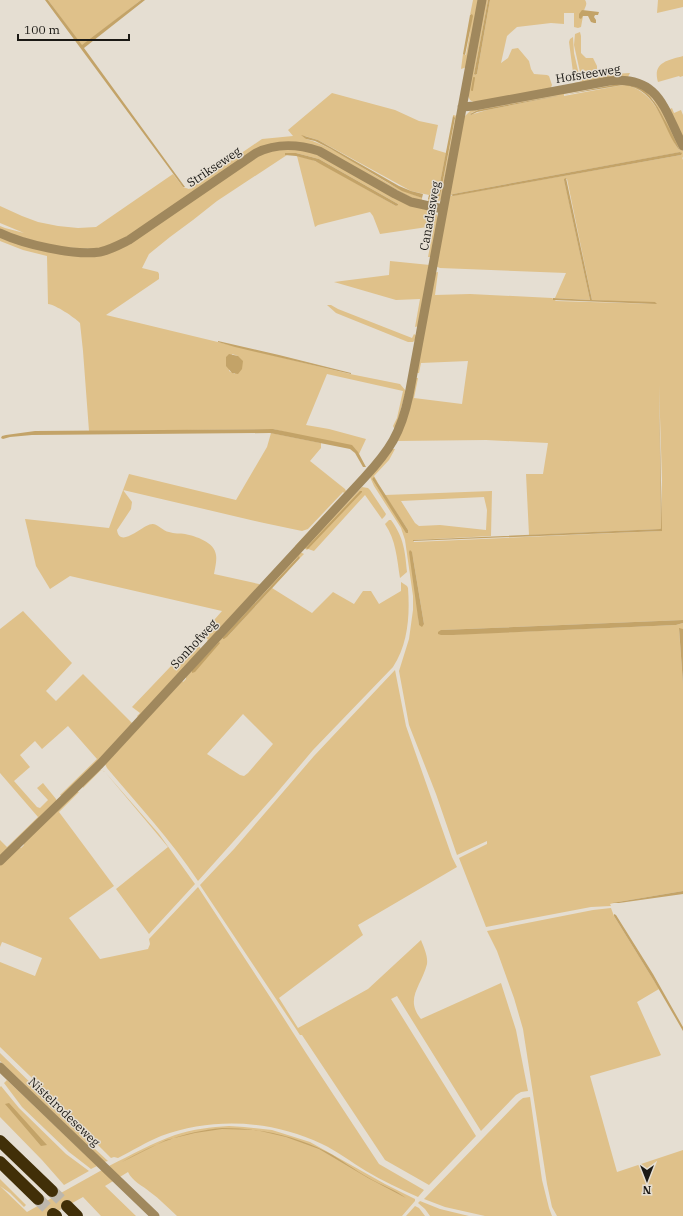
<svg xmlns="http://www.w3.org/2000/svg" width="683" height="1216" font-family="'IBM Plex Serif',serif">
<rect width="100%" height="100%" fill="#e5ded2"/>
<!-- green -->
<path fill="#dfc18a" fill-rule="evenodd" d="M48 0H141L82 46Z
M473 0H478L467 67 461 69 463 54 466 55 470 32 471 14 470 15Z
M485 0H488L474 74 475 75 477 74 490 0H585C588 5 585 6 584 11L582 10V17L583 16 581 27 578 28 574 27V13H564V24L551 23 517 27 507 36 501 63 508 58 512 49 518 48 529 61 531 69 534 74 547 75 549 76 552 85 550 90 473 102 470 100 468 96Z
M658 0H683V7L657 13Z
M580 32 581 36V53L586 58H593L597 66V72L598 77 613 74 630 73 628 77 574 85V83L582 81 574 45 575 34Z
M573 37 574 53 580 79 574 80 569 42 570 39Z
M683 56V76L680 77 679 76 658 82C652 62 669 60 683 56Z
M616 82 639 86 659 103 683 151V158L682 157 683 160V620L441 630V635L676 625 683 623V629H679L683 684V891L618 902 610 904 611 906 591 907 486 927 459 858 487 844V841L457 855 436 794 409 725 399 671 409 639 413 610V596L405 540 401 528 374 486 370 477 392 449H395L389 460 374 476 378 483 374 478 372 479 407 533 408 530 385 495 492 491 491 536 413 540 414 542 661 531 662 480 659 385 661 528 660 529 529 535 526 474H543L548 443 486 440 396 441 416 378H418L414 398 462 404 468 361 421 363 419 373H415L434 273 438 272 435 295 470 294 552 298 556 301 657 304 592 300 567 179H564L590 300 555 298 566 273 440 268 435 266 464 117 470 111 474 109ZM618 84 638 87 653 99 661 113 680 151C676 147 674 142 672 137 661 116 651 88 623 85L564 96V94ZM556 96H558L487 110 470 115 471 113 478 110ZM681 152V155L451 196V195L453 194ZM484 497 487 510 486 530 440 525 419 526 415 523 401 501ZM412 552 424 624 419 625Z
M332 93 395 110 419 121 438 125 433 149 446 153 438 193 429 195 411 191 318 140 305 136 306 139C341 149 369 175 402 190 408 193 416 195 422 198V201L428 202V199H436L440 196 455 119 453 117V115L458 116 442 198C436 206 428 203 419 202L329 153 278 143 128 238 99 249 56 247 0 231V226L5 228 24 233 0 223V206L22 216 38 222 58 226 78 228 96 227 173 174 183 187 189 189 262 139 293 136 288 130Z
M667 104 670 109 672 108 674 113 681 110 683 115V141L665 105Z
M305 149 432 210 437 215 438 219 432 257H428L434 226 380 234 373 216 370 212 318 225 315 227 297 156 310 159 322 164 396 206 398 204 319 159 296 153 285 154 287 155 217 201 193 220 170 237 149 254 142 268 158 272 159 274V279L106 315 350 374 400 384 406 391 395 430 393 426 397 418 403 391 327 374 306 425 329 429 366 439 359 454 355 449 273 429 89 431 83 351 80 323C74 317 56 305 48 304L47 256 23 250 0 241V235L10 240 105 253 249 160 272 150ZM232 354 238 356 235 374 229 371Z
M390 261 430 265 419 326 415 327 420 299 396 300 334 282 389 275Z
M327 305H331L338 309 412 338 414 334 418 337 413 342H408L336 313Z
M271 433 321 443V448L310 461 345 489 346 491 296 548 295 546 344 493 343 492 308 529 302 531 264 523 123 490 132 502 131 509 117 530C120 550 144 523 153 524 159 525 163 531 169 532 174 534 180 533 185 534 195 536 215 542 216 555 217 561 215 568 214 574L259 584 261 586 209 642 207 641 208 639 200 636 222 611 70 576 50 589 36 566 25 519 109 528 129 474 236 500 267 447Z
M362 487 368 488 370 490 386 514 385 516 382 519 365 495 314 551 308 549 307 550 304 548Z
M389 520H391C404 538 405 551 407 572L400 578C397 559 396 540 385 524Z
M300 552 304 554 300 558 299 557 297 558 223 637 228 636 272 588 312 613 333 592 354 604 363 591H371L379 604 401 591V582L407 586 408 588C410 616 408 644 393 667L313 750 275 795 198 881C171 840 138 805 107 768L105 764 182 681 183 682 186 679V677ZM243 714 273 744 248 773 244 776 240 775 207 754Z
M23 611 72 663 46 691 56 701 83 674 133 724 63 797 60 795 97 759 68 726 42 749 35 741 20 755 30 767 14 781 37 807 40 808 48 800 37 788 43 783 56 799 57 802 0 858V840L7 847 38 817 0 773V629Z
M192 644 200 647 201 650 139 718 137 716 140 713 132 707Z
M395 670 406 726 452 857 457 867 358 925 363 935 279 998 298 1028 368 989 421 940C424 948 428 956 427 964 422 985 404 999 421 1019L501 983 516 1030 528 1091 521 1092 516 1095 481 1131 397 996 391 999 476 1136 429 1185 385 1160 302 1035H300L200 885 234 849 314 756Z
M100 770C102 770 104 771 105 772L159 834 195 884 149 934 116 889 168 847 105 772 101 770 83 788 82 785Z
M75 792H79L59 812 114 886 69 918 100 959 148 949 150 944 149 939 198 887 276 1006 306 1053 379 1164 424 1190 418 1197C400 1189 383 1181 366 1171 351 1162 337 1151 322 1144 271 1120 214 1117 161 1136 146 1142 132 1151 118 1158L114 1157 111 1158 98 1145 88 1132 0 1047V962L35 976 42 958 5 943 2 942 0 947V865L18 847 21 848 24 845 23 843Z
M611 908 614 916 659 989 637 1002 661 1055 659 1056 590 1076 617 1172 683 1150V1216H557L552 1207 547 1184 523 1029 514 998 497 951 487 931 593 910Z
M0 1053 82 1133 95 1149 108 1161 104 1162 0 1061Z
M7 1080 97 1166 91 1169 69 1152 22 1107 4 1083Z
M1 1086 19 1108 66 1154 89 1171 64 1185 42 1160 0 1117V1087Z
M530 1097 542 1180 549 1208 552 1216H485L445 1207 424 1199 519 1101 523 1098Z
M229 1126 244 1127 272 1130 310 1142 385 1184 415 1199V1201L402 1216H177C168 1208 160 1199 150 1192 143 1186 132 1181 128 1172L105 1186 136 1216H101L83 1197 49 1216H0V1186L27 1212C54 1197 82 1181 109 1166 131 1155 152 1143 175 1135 193 1129 211 1127 229 1126Z
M0 1179 26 1205 24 1207 10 1193 0 1186Z
M420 1201 440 1209 469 1216H430L425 1209 418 1203Z
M415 1206 419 1208 425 1216H406Z"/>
<!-- water -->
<path fill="#c3a368" d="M45 0H48L82 45 141 0H145L84 48 185 187H183Z
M488 0H490L477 74 475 75 474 74Z
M582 10 599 12 598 15H595L594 17 596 20V23H594L591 22 588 16H583L581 19 579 18V14Z
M472 14 473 16 465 55 463 54 470 15Z
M618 84C622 84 627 84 630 85 650 89 658 107 666 122 671 132 676 141 680 151 661 128 660 89 623 85L563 95Z
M556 96H558L487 110 477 112 471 115 470 114 478 110Z
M453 116 455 118 440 196 436 199H428L429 195H434L438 193Z
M301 135 318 140 399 186 411 191 423 194 422 198 402 191 331 149 315 141 306 139Z
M680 152 682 153 681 155 453 196 451 195 453 194Z
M285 153H296L319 159 398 204V205L396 206 315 161 296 156 285 155Z
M566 178 592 300 655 302 657 304 553 300V298L590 300 564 180V179Z
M218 341 279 355 351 373V374L235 347 218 342Z
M229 354 238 356 243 361 242 369 238 374 232 373 226 366V357Z
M659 385 662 531 413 541V540L660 529 661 528Z
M273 429 352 445 358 452 366 467H363L355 453 350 449 270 433 32 435 10 437 3 439 1 438 2 436 6 435 35 431Z
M374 477 408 530V533H406L372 479Z
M360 491H362V492L308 549 306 548Z
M410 550 412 552 424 624 422 627 419 625 409 552Z
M299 556 300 558 228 636 224 639H223V637L297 558Z
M683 620V623L676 625 453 635H441L438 634V632L441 630Z
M679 628 683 629V684Z
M219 642 220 643 195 672 192 673V670Z
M683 891V894L619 903H612Z
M614 914 616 915 653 974 683 1027V1031L654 981 614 916Z
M9 1103 47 1145 41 1146 5 1104Z
M222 1128C259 1128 294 1135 327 1152 341 1159 354 1170 369 1178 381 1185 396 1190 406 1198L368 1178 319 1149 286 1137 256 1130 222 1129 195 1133 166 1140 122 1162C156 1143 183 1132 222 1128Z"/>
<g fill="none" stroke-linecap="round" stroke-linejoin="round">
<!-- stream -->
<path stroke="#c3a368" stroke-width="2" d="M472 90 474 78"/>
<!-- highway-tunnel -->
<path stroke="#bdb7ac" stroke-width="12" stroke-dasharray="12 6" stroke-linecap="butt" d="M52 1191 67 1206
M38 1199 53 1214"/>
<!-- minor -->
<path stroke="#a0885d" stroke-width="9" d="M462 107 474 106 609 81C659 75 664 109 683 146
M0 233C23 244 74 256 100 252 110 250 119 245 129 240L256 153C277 143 297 144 319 151L395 194 411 202 443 209
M0 861 100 764 364 478C390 450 401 433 409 395L482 0
M0 1067 155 1216"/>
<!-- highway -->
<path stroke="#412f08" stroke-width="12" d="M0 1141 52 1191
M0 1162 38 1199
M67 1206 77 1216
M53 1214 56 1216"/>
</g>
<g text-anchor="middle" stroke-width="3" stroke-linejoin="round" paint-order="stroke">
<!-- street labels -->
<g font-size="12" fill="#1b1915" stroke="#e5ded2">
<text transform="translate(588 74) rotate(-9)" y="4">Hofsteeweg</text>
<text transform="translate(214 167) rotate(-34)" y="4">Strikseweg</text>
<text transform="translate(430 216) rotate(-80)" y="4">Canadasweg</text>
<text transform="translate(194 644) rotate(-47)" y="4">Sonhofweg</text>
<text transform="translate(64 1112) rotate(44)" y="4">Nistelrodeseweg</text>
</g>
</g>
<!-- north arrow -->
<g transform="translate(647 1180) rotate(180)" stroke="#e5ded2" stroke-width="3" paint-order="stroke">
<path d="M0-3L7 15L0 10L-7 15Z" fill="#1b1915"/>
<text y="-6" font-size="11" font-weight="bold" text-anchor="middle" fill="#1b1915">N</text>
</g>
<!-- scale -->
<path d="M18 34v6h111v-6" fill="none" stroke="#1b1915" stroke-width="2"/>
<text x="24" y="34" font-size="12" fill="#1b1915" stroke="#e5ded2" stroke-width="3" paint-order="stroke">100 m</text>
</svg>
